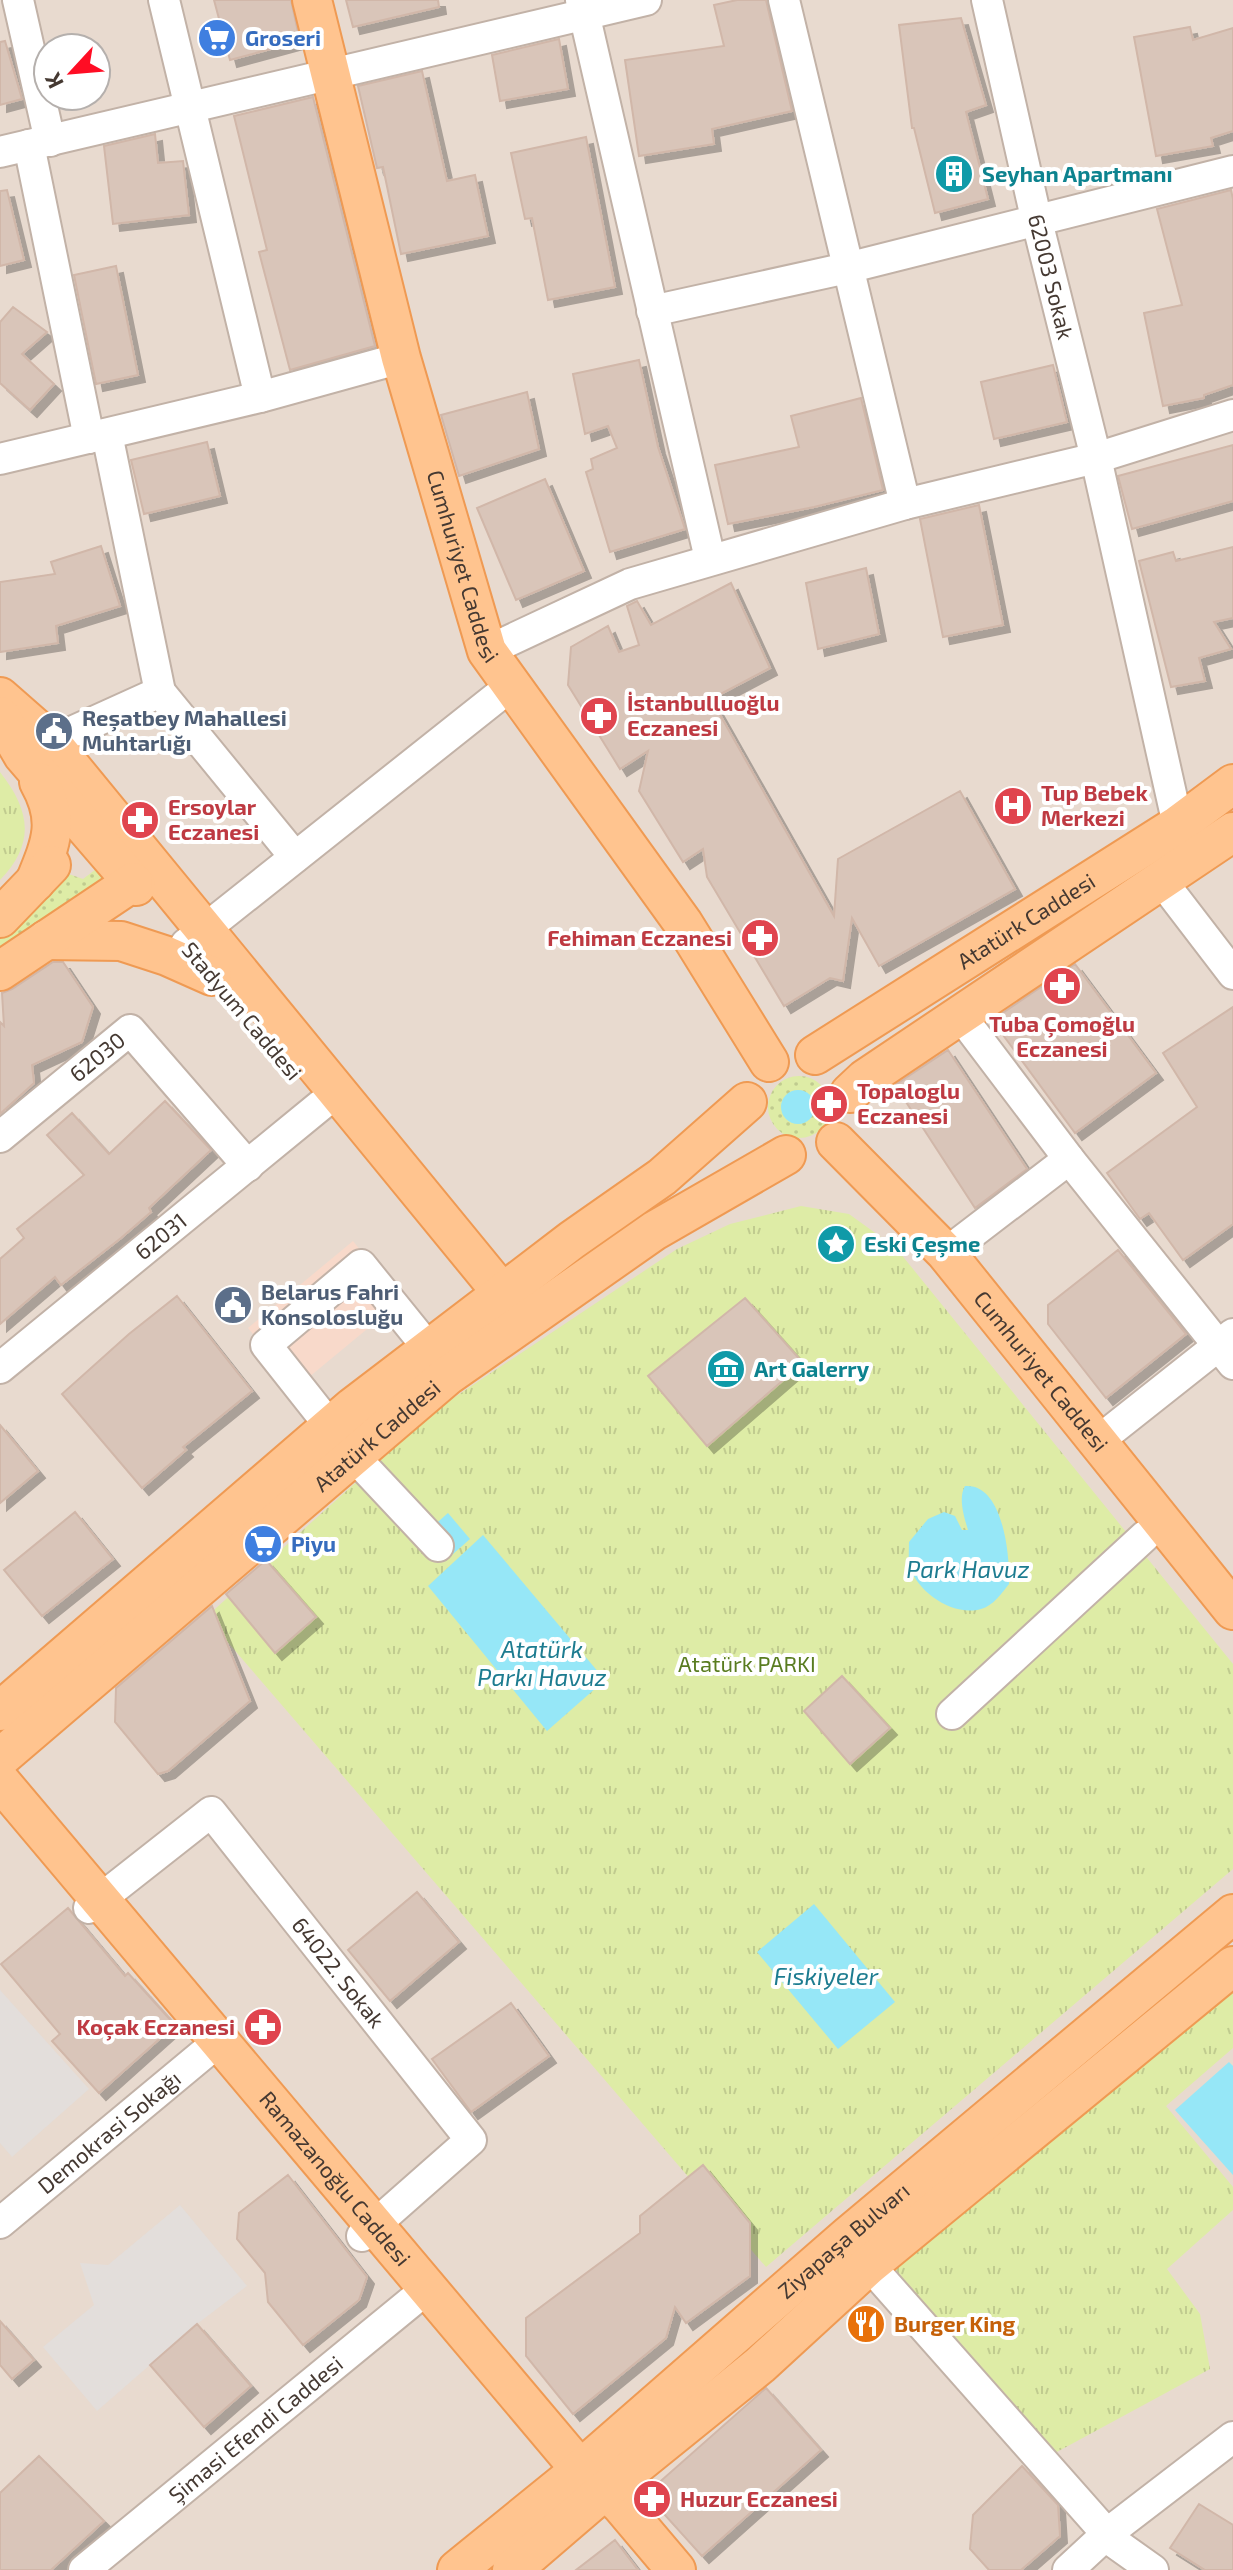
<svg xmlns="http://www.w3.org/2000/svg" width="1233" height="2570" font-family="'Exo 2',sans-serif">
<defs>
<pattern id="grass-dots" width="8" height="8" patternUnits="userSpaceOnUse" patternTransform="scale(2)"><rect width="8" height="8" fill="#deeca6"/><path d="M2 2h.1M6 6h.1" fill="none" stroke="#c0cb8f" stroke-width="1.8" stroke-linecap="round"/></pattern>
<pattern id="park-tufts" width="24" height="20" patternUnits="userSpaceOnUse" patternTransform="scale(2)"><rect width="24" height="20" fill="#deeca6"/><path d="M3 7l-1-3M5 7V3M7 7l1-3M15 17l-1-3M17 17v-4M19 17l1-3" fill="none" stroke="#c0cb8f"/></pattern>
<filter id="shadow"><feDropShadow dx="7" dy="7" stdDeviation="0" flood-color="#0004"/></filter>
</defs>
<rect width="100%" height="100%" fill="#f3eae2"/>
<!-- residential -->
<path fill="#e8dacf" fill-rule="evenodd" d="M0 0H1233V2570H0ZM48 48H96V96H48Z"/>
<!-- commercial -->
<path fill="#f8d9ca" d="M353 1241 401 1301 297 1387 248 1328Z"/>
<!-- grass -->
<path fill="url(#grass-dots)" d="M100 866 110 877 0 955V931L66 873 83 879Z
M768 1107a31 31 0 1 1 62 0a31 31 0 1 1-62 0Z"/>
<!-- park -->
<path fill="url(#park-tufts)" d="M0 772C30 810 36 843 0 880Z
M801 1206 849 1214 896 1248 1233 1664V1869L766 2267 206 1617 440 1407 677 1249 730 1224Z
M1233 1986V2048L1166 2106 1233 2187V2210L1167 2269 1200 2314 1210 2369 1055 2453 868 2286Z"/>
<!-- parking -->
<path fill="#e3dedb" d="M0 1990 89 2089 12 2157 0 2143Z
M180 2205 247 2286 197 2324 97 2411 43 2347 94 2305 80 2263 108 2265Z"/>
<!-- water -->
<path fill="#96e7f7" d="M781 1107a17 17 0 1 1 34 0a17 17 0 1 1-34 0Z
M965 1486C1004 1483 1010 1558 1009 1584 1002 1593 993 1606 981 1609 954 1617 918 1593 910 1567 908 1560 909 1550 909 1542L928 1519 944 1512 955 1516 962 1530H968C964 1517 958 1498 965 1486Z
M448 1513 470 1539 453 1554 431 1528Z
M483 1535 605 1680 547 1731 428 1586Z
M814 1904 895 2002 838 2049 757 1952Z
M1229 2062 1233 2066V2175L1175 2110Z"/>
<!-- building -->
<path fill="#d9c5b9" stroke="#d1b7a9" stroke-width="2" filter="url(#shadow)" d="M214 0H291L300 41 230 60Z
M346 0H438L439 7 353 27Z
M737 0H766L792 111 712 129 714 144 639 156 625 60 724 46 714 5Z
M961 18 986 105 966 112 988 199 935 213 914 128H912L899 25Z
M1190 27 1193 40 1233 28V131L1211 138 1213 146 1156 156 1134 37Z
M559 39 568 89 500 101 492 55Z
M5 41 22 99 0 105V42Z
M422 71 447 181 475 175 488 236 401 254 383 167 377 168 358 86Z
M313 97 375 346 290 370 259 252 267 250 234 116Z
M155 134 158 163 183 161 189 215 113 224 104 146Z
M586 137 615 287 548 300 532 218 525 219 511 153Z
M7 190 24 260 0 266V191Z
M1231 190 1233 199V385L1204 395V398L1163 406 1144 313 1182 305 1157 209Z
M116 266 138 375 96 384 74 275Z
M13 307 47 332 22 354 54 384 30 410 0 383V322Z
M639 360 658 447 685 529 610 552 586 472 593 469 591 459 617 448 608 426 585 434 573 374Z
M1053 365 1067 422 994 439 981 382Z
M527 392 539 449 459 476 441 415Z
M861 398 883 490 814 507 728 524 715 465 799 447 791 416Z
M207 442 220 496 144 514 131 460Z
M1233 445V501L1132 529 1118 476Z
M545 479 584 571 516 600 477 508Z
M979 505 1003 625 943 637 920 519Z
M101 546 120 606 56 626 58 643 0 652V582L55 574 51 562Z
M1233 547V618L1214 622 1231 649 1199 658 1205 681 1171 687 1139 561 1173 552 1176 561Z
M866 568 879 634 818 649 806 583Z
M731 583 770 668 711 699 834 916 838 859 960 791 1015 889 879 966 852 918 843 981 830 978 784 1006 707 877 703 849 683 862 639 791 648 751 620 769 568 685 571 647 608 626 619 652 639 645 627 606 637 601 651 625Z
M53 962H63L93 1007 82 1042 32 1065 34 1083 0 1114V1022L4 1026 2 993 12 989Z
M1075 964 1156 1073 1075 1133 992 1020Z
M1233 1007V1224L1183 1260 1149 1213 1140 1219 1107 1173 1197 1107 1163 1053Z
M948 1050 1027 1169 975 1208 895 1085Z
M165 1101 211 1150 149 1208 151 1212 121 1238 61 1285 55 1277 0 1324V1259L24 1238 17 1229 84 1175 47 1135 72 1113 109 1154Z
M1118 1250 1186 1334 1106 1398 1048 1324V1305Z
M177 1296 252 1391 183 1447 186 1450 142 1488 62 1394 129 1334Z
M745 1298 803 1363 707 1446 648 1376Z
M0 1425 38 1471 0 1503Z
M75 1512 113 1559 42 1616 4 1570Z
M266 1560 316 1617 275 1653 226 1594Z
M212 1606 250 1701 168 1771 158 1774 115 1722 116 1688Z
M842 1676 890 1728 850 1764 804 1711Z
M417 1892 459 1942 390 2001 348 1950Z
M68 1908 125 1976 128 1973 175 2025 99 2093 52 2041 60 2034 1 1964Z
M511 2003 549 2056 471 2112 432 2059Z
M703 2165 750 2223V2276L686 2323 675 2307 666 2338 573 2414 526 2356V2318L640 2233V2216Z
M288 2175 367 2277 359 2300 303 2345 268 2302 265 2273 237 2239 239 2213Z
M0 2321 34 2360 12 2379 0 2365Z
M197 2324 251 2386 204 2427 150 2365Z
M766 2388 821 2450 702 2556 646 2494Z
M39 2456 104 2521 51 2570H0V2493Z
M1022 2466 1058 2505 1060 2536 1021 2570H989L970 2549 973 2515Z
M1199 2504 1233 2525V2570H1205L1170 2548Z
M615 2540 638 2570H576Z"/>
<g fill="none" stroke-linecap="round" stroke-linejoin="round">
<defs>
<g id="minor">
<path d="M18 0 50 141"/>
<path d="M164 0 260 397"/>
<path d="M581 0 710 559"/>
<path d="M784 0 905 504"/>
<path id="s1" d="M987 0 1034 209 1096 458 1178 825"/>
<path d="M29 145 89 438"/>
<path d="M0 152 646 0"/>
<path d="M652 311 847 268 1233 171"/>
<path d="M107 434 160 692"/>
<path d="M0 459 260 397 401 358"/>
<path d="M487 651 630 584 905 504 1096 458 1233 415"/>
<path d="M32 750 160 692 295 857"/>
<path d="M1161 880 1233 974"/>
<path d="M186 944 512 685"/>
<path d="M960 1015 1069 1159 1233 1364"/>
<path id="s2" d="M0 1137 130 1030 248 1166"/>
<path d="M946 1253 1069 1159"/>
<path id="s3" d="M0 1368 321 1105"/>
<path d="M330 1426 266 1345 361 1265 429 1349"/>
<path d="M1098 1441 1233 1334"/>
<path d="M362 1465 438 1546"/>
<path d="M952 1714 1145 1536"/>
<path id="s4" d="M89 1908 211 1812 471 2140 362 2236"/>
<path id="s5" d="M0 2223 219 2041"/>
<path d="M869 2265 1115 2543 1153 2570"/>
<path id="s6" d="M84 2570 428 2288"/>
<path d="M1068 2570 1108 2533 1233 2437"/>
</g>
<g id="major">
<path id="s7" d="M312 0 401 358 487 651 683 923 769 1062"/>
<path d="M0 697 49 740 503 1294"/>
<path d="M0 716 23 755 136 886"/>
<path d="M35 882C51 843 61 821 39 782"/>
<path d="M0 918 51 865"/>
<path d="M46 940 121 941 167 956 212 976"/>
<path d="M0 971 133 882"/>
<path id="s8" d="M815 1055 1178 825 1233 784"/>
<path d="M850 1093 865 1079 1233 832"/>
<path id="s9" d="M836 1142 946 1253 1233 1610"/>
<path d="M0 1711 353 1407 572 1240 662 1177 747 1102"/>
<path id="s10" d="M0 1758 447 1376 654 1231 786 1155"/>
<path id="s11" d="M0 1781 569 2456 621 2505 676 2570"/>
<path id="s12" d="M457 2570 574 2475 848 2236 1233 1914"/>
<path d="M512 2570 598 2496 760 2365 869 2265 1233 1966"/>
</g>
</defs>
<!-- minor casing -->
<use href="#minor" stroke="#c2b2a7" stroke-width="34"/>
<!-- major casing -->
<use href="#major" stroke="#ef9a53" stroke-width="42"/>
<!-- minor -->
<use href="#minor" stroke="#fff" stroke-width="30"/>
<!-- major -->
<use href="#major" stroke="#ffc48f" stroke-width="38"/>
</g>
<!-- icons -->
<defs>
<symbol id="supermarket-disc" viewBox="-11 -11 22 22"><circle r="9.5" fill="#3f7fe0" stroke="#fff"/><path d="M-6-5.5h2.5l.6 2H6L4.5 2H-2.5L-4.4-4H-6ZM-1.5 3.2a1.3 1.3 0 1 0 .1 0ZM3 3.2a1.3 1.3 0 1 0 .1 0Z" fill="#fff"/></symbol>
<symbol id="building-disc" viewBox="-11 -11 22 22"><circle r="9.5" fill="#0f9aa8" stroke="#fff"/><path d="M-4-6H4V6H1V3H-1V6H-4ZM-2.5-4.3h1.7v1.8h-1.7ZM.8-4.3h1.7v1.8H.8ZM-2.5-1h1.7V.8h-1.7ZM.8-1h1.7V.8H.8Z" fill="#fff"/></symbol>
<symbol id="pharmacy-disc" viewBox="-11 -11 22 22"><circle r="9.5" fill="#e0444e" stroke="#fff"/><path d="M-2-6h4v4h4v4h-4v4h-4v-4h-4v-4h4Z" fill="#fff"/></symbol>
<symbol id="civic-disc" viewBox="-11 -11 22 22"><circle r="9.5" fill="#5c6f8a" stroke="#fff"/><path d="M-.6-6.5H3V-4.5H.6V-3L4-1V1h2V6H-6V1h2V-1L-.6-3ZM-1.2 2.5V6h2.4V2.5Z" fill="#fff"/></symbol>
<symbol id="hospital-disc" viewBox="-11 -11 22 22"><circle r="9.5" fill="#e0444e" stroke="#fff"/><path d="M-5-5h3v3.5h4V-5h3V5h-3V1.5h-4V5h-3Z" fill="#fff"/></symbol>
<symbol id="sight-disc" viewBox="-11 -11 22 22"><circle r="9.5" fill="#0f9aa8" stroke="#fff"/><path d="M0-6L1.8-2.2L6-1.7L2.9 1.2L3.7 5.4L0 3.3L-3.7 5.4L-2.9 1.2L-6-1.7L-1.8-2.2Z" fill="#fff"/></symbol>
<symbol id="museum-disc" viewBox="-11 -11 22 22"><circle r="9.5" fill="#0f9aa8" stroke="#fff"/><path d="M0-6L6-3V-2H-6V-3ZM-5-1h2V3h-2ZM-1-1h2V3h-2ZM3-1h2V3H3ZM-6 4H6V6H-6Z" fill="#fff"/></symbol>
<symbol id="restaurant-disc" viewBox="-11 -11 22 22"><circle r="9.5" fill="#e8710a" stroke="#fff"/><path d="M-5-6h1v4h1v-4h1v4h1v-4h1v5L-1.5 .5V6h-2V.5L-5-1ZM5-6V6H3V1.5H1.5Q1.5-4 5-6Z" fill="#fff"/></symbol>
</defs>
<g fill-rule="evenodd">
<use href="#supermarket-disc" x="195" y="16" width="44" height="44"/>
<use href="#building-disc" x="932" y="152" width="44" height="44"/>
<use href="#pharmacy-disc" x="577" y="694" width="44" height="44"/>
<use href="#civic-disc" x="32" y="709" width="44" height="44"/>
<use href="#hospital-disc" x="991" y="784" width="44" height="44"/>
<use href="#pharmacy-disc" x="118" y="798" width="44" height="44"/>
<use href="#pharmacy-disc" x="738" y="916" width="44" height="44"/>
<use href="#pharmacy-disc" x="1040" y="964" width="44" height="44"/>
<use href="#pharmacy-disc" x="807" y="1082" width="44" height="44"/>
<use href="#sight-disc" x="814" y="1222" width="44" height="44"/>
<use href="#civic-disc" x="211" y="1283" width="44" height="44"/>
<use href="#museum-disc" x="704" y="1347" width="44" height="44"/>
<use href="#supermarket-disc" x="241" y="1522" width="44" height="44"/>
<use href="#pharmacy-disc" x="241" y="2005" width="44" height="44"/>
<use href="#restaurant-disc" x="844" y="2302" width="44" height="44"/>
<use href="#pharmacy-disc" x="630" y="2477" width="44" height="44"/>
</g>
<g text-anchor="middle" stroke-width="8" stroke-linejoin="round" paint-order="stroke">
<!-- shop labels -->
<g font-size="22" font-weight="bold" fill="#366cbe" stroke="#fff" text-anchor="start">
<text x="245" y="46">Groseri</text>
<text x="291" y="1552">Piyu</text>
</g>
<!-- culture labels -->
<g font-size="22" font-weight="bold" fill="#0d838f" stroke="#fff" text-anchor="start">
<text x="982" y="182">Seyhan Apartmanı</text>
<text x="864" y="1252">Eski Çeşme</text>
<text x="754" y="1377">Art Galerry</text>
</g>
<!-- street labels -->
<g font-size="22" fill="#453932" stroke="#fff">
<text dy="8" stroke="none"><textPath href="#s1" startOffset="284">62003 Sokak</textPath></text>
<text dy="8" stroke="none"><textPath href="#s7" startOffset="586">Cumhuriyet Caddesi</textPath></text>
<text dy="8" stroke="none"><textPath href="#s8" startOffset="250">Atatürk Caddesi</textPath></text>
<text transform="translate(242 1011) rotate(50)" y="8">Stadyum Caddesi</text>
<text dy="8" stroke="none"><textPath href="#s2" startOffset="126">62030</textPath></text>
<text dy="8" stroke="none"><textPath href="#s3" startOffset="208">62031</textPath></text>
<text dy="8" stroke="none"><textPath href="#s9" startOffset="308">Cumhuriyet Caddesi</textPath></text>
<text dy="8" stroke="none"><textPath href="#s10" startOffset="496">Atatürk Caddesi</textPath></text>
<text dy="8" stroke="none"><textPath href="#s4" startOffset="360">64022. Sokak</textPath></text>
<text dy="8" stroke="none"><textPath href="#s5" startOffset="142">Demokrasi Sokağı</textPath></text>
<text dy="8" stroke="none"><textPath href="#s11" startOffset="520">Ramazanoğlu Caddesi</textPath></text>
<text dy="8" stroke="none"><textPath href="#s12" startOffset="508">Ziyapaşa Bulvarı</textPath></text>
<text dy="8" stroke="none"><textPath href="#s6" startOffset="222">Şimasi Efendi Caddesi</textPath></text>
</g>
<!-- health labels -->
<g font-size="22" font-weight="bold" fill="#be3a42" stroke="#fff" text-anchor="start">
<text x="627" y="711">İstanbulluoğlu<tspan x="627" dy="25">Eczanesi</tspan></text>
<text x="1041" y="801">Tup Bebek<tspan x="1041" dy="25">Merkezi</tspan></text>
<text x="168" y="815">Ersoylar<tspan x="168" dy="25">Eczanesi</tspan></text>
<text x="732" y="946" text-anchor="end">Fehiman Eczanesi</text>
<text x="1062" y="1032" text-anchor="middle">Tuba Çomoğlu<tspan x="1062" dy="25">Eczanesi</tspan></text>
<text x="857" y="1099">Topaloglu<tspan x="857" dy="25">Eczanesi</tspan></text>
<text x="235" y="2035" text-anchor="end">Koçak Eczanesi</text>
<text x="680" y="2507">Huzur Eczanesi</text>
</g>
<!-- service labels -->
<g font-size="22" font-weight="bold" fill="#4e5e75" stroke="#fff" text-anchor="start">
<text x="82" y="726">Reşatbey Mahallesi<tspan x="82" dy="25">Muhtarlığı</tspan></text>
<text x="261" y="1300">Belarus Fahri<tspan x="261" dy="25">Konsolosluğu</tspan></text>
</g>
<!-- park labels -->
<g font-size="22" fill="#597c20" stroke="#fff">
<text x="747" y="1672">Atatürk PARKI</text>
</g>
<!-- food labels -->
<g font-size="22" font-weight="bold" fill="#c56008" stroke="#fff" text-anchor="start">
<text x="894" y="2332">Burger King</text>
</g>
<!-- water labels -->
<g font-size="24" font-style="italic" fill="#1d7c90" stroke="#fff">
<text x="968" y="1578">Park Havuz</text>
<text x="542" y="1658">Atatürk<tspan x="542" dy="28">Parkı Havuz</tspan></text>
<text x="826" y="1985">Fiskiyeler</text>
</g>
</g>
<!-- north arrow -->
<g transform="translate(72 72) rotate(244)"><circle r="38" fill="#ffffff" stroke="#b5b0ad" stroke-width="2"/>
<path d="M0-6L14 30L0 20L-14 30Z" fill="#ff0d24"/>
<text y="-12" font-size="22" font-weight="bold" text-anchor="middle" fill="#453932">K</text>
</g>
</svg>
